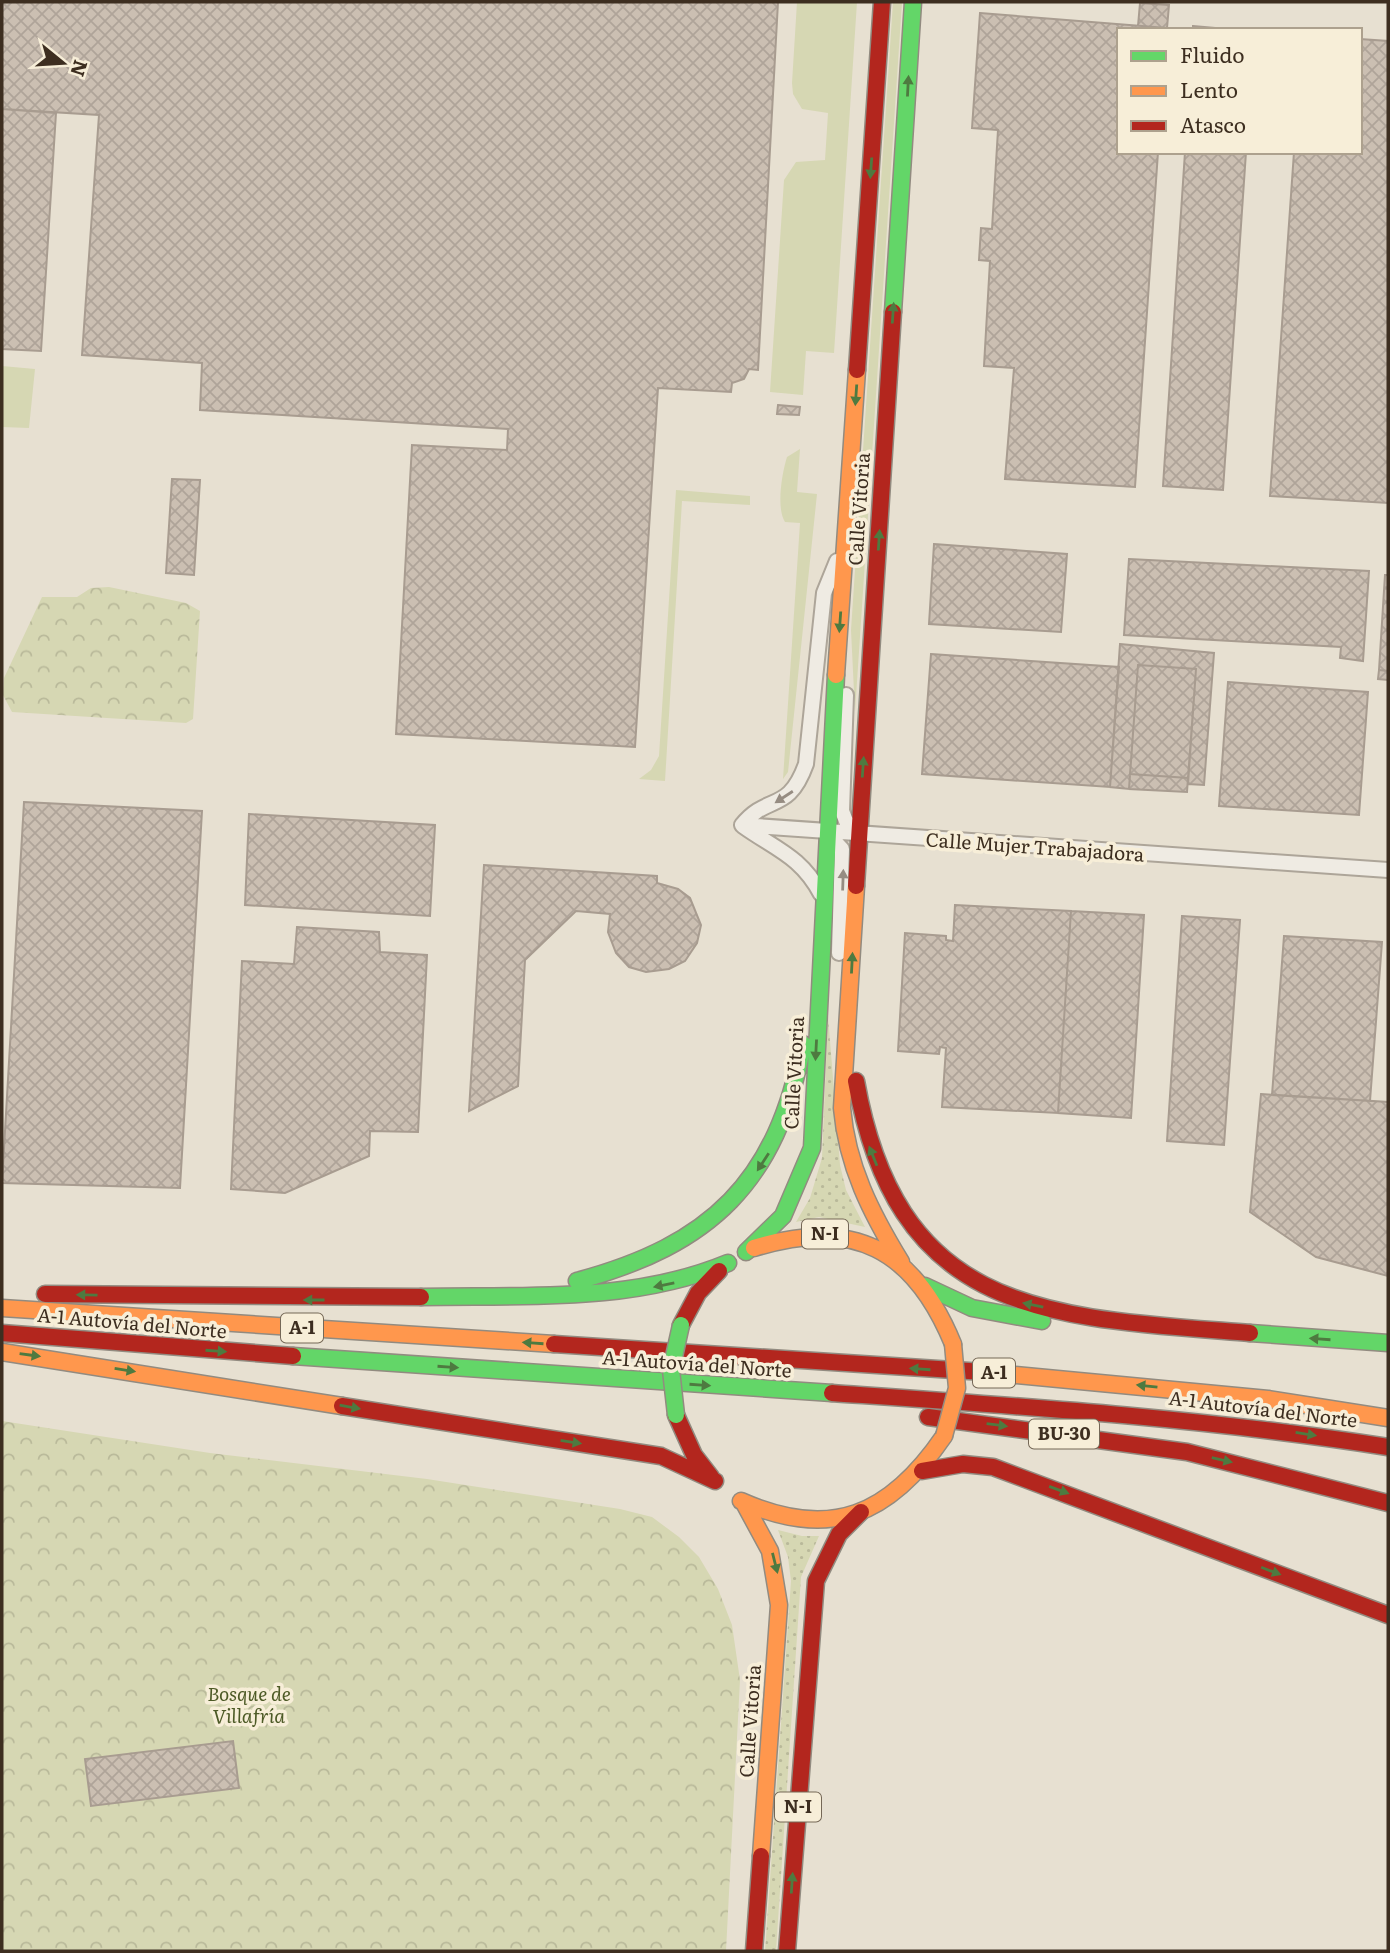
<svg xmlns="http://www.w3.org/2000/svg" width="1390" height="1953" font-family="Literata,serif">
<defs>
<pattern id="grass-dots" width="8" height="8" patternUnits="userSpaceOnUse" patternTransform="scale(1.75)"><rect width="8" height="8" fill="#d6d7b3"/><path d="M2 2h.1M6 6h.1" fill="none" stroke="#b9b99a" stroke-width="1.8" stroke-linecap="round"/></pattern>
<pattern id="forest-crowns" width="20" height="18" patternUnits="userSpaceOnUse" patternTransform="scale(1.75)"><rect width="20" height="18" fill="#d6d7b3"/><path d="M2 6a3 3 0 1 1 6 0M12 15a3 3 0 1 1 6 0" fill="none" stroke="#b9b99a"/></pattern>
<pattern id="building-cross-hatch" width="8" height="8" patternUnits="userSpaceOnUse" patternTransform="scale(1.75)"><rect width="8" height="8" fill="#cbbfb2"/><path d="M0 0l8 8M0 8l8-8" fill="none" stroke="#afa499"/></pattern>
</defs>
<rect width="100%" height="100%" fill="#e7e0d1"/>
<!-- grass -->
<path fill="url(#grass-dots)" d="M828 1016 840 1165 846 1190 865 1227 819 1217 796 1222 810 1198 822 1158Z
M778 1530 802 1536H819L801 1577 776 1951H765L791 1581 788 1557Z"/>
<!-- forest -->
<path fill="url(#forest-crowns)" d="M109 587 186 603 200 611 193 719 186 723 12 712 3 695 4 678 42 597H77L91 588Z
M2 1421 210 1453 427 1479 620 1509 652 1517 679 1537 699 1557 718 1589 732 1625 740 1680 726 1951H2Z"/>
<!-- green -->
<path fill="#d6d7b3" d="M797 2H857L834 353 806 351 803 395 770 392 784 180 796 162 825 160 828 113 802 109 793 94 792 83Z
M893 2H902L855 712 851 630Z
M2 366 35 369 29 428 2 427Z
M800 449 797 492 817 494 788 772 783 779 800 523 785 522C776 508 782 473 787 457Z
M676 490 750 496V505L682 501 665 781 639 779 651 770 659 756Z"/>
<!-- building -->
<path fill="url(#building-cross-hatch)" stroke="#a89c90" stroke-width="2" d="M2 2H778L758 370 749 369 744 379 732 383 731 392 658 388 635 747 396 734 412 445 507 450 508 429 200 410 202 363 82 355 99 115 2 109Z
M1140 3 1169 5 1167 28 1138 26Z
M980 13 1167 28 1119 30V152H1158L1135 487 1005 479 1014 368 984 366 990 261 979 260 981 228 992 229 998 130 972 128Z
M1193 26 1238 30H1193Z
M1360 39 1388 41V503L1270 496 1294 152H1360Z
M2 109 56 113 41 351 2 349Z
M1185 152H1246L1223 490 1163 486Z
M778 405 800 407 799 415 777 414Z
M172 479 200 480 194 575 166 573Z
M934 544 1067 554 1061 632 929 624Z
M1129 559 1369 571 1363 661 1340 658 1341 647 1124 635Z
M1385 575H1388V671L1379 670Z
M1120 644 1214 653 1204 785 1188 784 1196 669 1138 665 1129 789 1110 787Z
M931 654 1119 667 1110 787 922 774Z
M1138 665 1196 669 1188 778 1130 774Z
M1379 670 1388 671V680L1378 679Z
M1228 682 1368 692 1359 815 1219 806Z
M1130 774 1188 778 1187 792 1129 789Z
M24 802 202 811 180 1188 2 1183Z
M249 814 435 825 430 916 245 905Z
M484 865 657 876V883L678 889 690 898 701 925 697 943 685 961 669 969 646 972 629 967 616 953 608 932 610 914 576 911 525 960 518 1086 469 1111Z
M955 905 1071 911 1058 1113 942 1107 946 1048 940 1047 939 1054 898 1051 905 933 946 936V940L953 941Z
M1071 911 1144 915 1131 1118 1058 1113Z
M1182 916 1240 920 1224 1145 1167 1141Z
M297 927 379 932 380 952 427 955 418 1132 370 1131 369 1156 285 1193 231 1189 242 961 294 964Z
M1284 936 1382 942 1370 1101 1272 1095Z
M1261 1094 1388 1102V1276L1316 1257 1250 1212Z
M233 1741 239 1788 91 1806 85 1759Z"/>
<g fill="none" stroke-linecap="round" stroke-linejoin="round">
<defs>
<path id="street" d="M846 695 842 811 846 821 859 835
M742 825 1388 870
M742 825C768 793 788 814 806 764L824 593 837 561
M743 826C775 849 801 856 821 894
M826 832 842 849 839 953"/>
<path id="fast" d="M893 312 913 2
M746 1252 783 1216 812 1148 836 675
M577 1281C711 1245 777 1182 803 1044
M925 1286 972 1308 1042 1321
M421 1297C524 1295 632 1303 728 1263
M1250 1333 1388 1343
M293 1356 832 1393"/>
<path id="slow" d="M836 675 857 370
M856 886 842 1108C847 1166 871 1213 901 1262
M754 1248C853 1217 914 1249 953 1344
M2 1308 554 1344
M2 1352 342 1406
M984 1372 1268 1399 1388 1418
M741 1501C831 1541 890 1515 944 1436
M744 1503 770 1551 779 1605 761 1856"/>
<path id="jam" d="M857 370 882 2
M856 886 893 312
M856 1081C898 1317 1049 1317 1250 1333
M45 1294 421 1297
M681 1325 698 1293 719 1271
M2 1333 293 1356
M554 1344 984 1372
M832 1393C1018 1406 1204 1418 1388 1447
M342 1406 661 1456 715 1481
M676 1415 694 1455 711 1477
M928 1417 1187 1452 1388 1503
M922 1471 963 1464 993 1467 1388 1615
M754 1951 761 1856
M787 1951 816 1581 839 1534 861 1512"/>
</defs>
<!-- street casing -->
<use href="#street" stroke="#ada599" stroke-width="18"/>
<!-- fast casing -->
<use href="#fast" stroke="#928b80" stroke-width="19"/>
<!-- slow casing -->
<use href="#slow" stroke="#928b80" stroke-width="19"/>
<!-- jam casing -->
<use href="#jam" stroke="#928b80" stroke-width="19"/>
<!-- street -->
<use href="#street" stroke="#efebe3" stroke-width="14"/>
<!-- fast -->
<use href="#fast" stroke="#63d668" stroke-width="16"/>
<!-- slow -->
<use href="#slow" stroke="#ff974d" stroke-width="16"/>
<!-- jam -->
<use href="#jam" stroke="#b3261e" stroke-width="16"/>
<defs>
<path id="fast-bridge" d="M676 1415 671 1370 681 1325"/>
<path id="slow-bridge" d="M944 1436 957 1388 953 1344"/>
</defs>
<!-- fast-bridge casing -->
<use href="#fast-bridge" stroke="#928b80" stroke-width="19" stroke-linecap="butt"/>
<!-- slow-bridge casing -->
<use href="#slow-bridge" stroke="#928b80" stroke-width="19" stroke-linecap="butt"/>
<!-- fast-bridge -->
<use href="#fast-bridge" stroke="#63d668" stroke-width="16"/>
<!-- slow-bridge -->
<use href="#slow-bridge" stroke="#ff974d" stroke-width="16"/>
</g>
<!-- one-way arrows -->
<defs><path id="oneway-solid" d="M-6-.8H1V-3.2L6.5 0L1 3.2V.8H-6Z" transform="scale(1.75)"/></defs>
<g fill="#4e7a40">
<use href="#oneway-solid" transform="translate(908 86) rotate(-87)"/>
<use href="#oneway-solid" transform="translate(871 168) rotate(94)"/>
<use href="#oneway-solid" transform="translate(893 313) rotate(-86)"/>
<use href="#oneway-solid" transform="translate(856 395) rotate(94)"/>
<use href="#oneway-solid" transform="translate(879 540) rotate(-86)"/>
<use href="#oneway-solid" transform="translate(840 622) rotate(94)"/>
<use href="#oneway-solid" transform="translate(863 767) rotate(-86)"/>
<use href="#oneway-solid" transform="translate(852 963) rotate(-87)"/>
<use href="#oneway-solid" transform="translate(816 1050) rotate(93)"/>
<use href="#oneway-solid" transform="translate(873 1156) rotate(-112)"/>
<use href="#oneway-solid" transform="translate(763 1162) rotate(123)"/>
<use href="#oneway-solid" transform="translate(664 1285) rotate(169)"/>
<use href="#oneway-solid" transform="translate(87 1295) rotate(-179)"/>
<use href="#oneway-solid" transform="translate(314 1300) rotate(-180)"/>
<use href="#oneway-solid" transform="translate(1033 1305) rotate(-168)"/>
<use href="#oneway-solid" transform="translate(1320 1339) rotate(-176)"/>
<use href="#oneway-solid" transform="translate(533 1343) rotate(-176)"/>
<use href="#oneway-solid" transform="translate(216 1351) rotate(4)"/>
<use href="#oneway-solid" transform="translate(30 1355) rotate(8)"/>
<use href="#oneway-solid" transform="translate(448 1367) rotate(4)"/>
<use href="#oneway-solid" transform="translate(920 1369) rotate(-176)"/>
<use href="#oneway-solid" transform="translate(125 1370) rotate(9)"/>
<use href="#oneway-solid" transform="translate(700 1385) rotate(4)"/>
<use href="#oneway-solid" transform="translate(1147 1386) rotate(-174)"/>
<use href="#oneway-solid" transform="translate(350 1407) rotate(10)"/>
<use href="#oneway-solid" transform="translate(997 1425) rotate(7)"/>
<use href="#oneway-solid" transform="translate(1306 1434) rotate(9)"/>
<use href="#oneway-solid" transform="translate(571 1442) rotate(9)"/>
<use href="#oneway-solid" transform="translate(1222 1460) rotate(13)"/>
<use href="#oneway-solid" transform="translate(1059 1490) rotate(20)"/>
<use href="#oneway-solid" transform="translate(775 1563) rotate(76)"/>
<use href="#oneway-solid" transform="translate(1271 1571) rotate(21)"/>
<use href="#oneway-solid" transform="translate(792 1883) rotate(-86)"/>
</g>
<g fill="#968c82">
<use href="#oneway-solid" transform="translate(784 797) rotate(147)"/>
<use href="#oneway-solid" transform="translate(843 880) rotate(-88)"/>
</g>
<g text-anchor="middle" stroke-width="7" stroke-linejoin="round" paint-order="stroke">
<!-- shield labels -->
<g fill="#f7eed8" stroke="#756857" stroke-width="2">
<rect x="802" y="1219.5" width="46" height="29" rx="5"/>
<rect x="281" y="1313.5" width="42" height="29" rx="5"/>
<rect x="973" y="1358.5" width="42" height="29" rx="5"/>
<rect x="1029" y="1419.5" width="70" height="29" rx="5"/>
<rect x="775" y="1792.5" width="46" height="29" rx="5"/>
</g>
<g font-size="18" font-weight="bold" fill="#3d2e20">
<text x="825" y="1240">N-I</text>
<text x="302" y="1334">A-1</text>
<text x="994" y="1379">A-1</text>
<text x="1064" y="1440">BU-30</text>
<text x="798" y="1813">N-I</text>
</g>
<!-- street labels -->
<g font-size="19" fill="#3d2e20" stroke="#f7eed8">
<text transform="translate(859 509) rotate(-86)" y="7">Calle Vitoria</text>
<text transform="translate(1035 847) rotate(4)" y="7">Calle Mujer Trabajadora</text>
<text transform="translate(794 1073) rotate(-87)" y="7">Calle Vitoria</text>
<text transform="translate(132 1323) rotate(5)" y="7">A-1 Autovía del Norte</text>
<text transform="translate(697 1364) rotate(4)" y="7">A-1 Autovía del Norte</text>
<text transform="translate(1263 1409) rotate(7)" y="7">A-1 Autovía del Norte</text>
<text transform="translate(750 1721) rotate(-86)" y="7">Calle Vitoria</text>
</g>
<!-- park labels -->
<g font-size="19" font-style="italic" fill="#4d5a26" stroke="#f7eed8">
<text x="249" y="1701">Bosque de<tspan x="249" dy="22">Villafría</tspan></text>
</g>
</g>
<!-- border -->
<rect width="1390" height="1953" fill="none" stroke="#3d2e20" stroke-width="7"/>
<!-- legend -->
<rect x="1117" y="28" width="245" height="126" fill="#f7eed8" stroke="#ada18e" stroke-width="2"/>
<rect x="1131" y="51" width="35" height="10" fill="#63d668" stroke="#ada18e" stroke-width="2"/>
<text x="1180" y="63" font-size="21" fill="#3d2e20">Fluido</text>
<rect x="1131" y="86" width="35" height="10" fill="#ff974d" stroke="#ada18e" stroke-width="2"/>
<text x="1180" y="98" font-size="21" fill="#3d2e20">Lento</text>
<rect x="1131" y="121" width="35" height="10" fill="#b3261e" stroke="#ada18e" stroke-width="2"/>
<text x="1180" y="133" font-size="21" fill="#3d2e20">Atasco</text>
<!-- north arrow -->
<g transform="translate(63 63) rotate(108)" stroke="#f7eed8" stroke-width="5" paint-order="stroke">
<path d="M0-5L12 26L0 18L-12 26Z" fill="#3d2e20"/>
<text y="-10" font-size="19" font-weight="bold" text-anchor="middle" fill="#3d2e20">N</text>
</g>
</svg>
